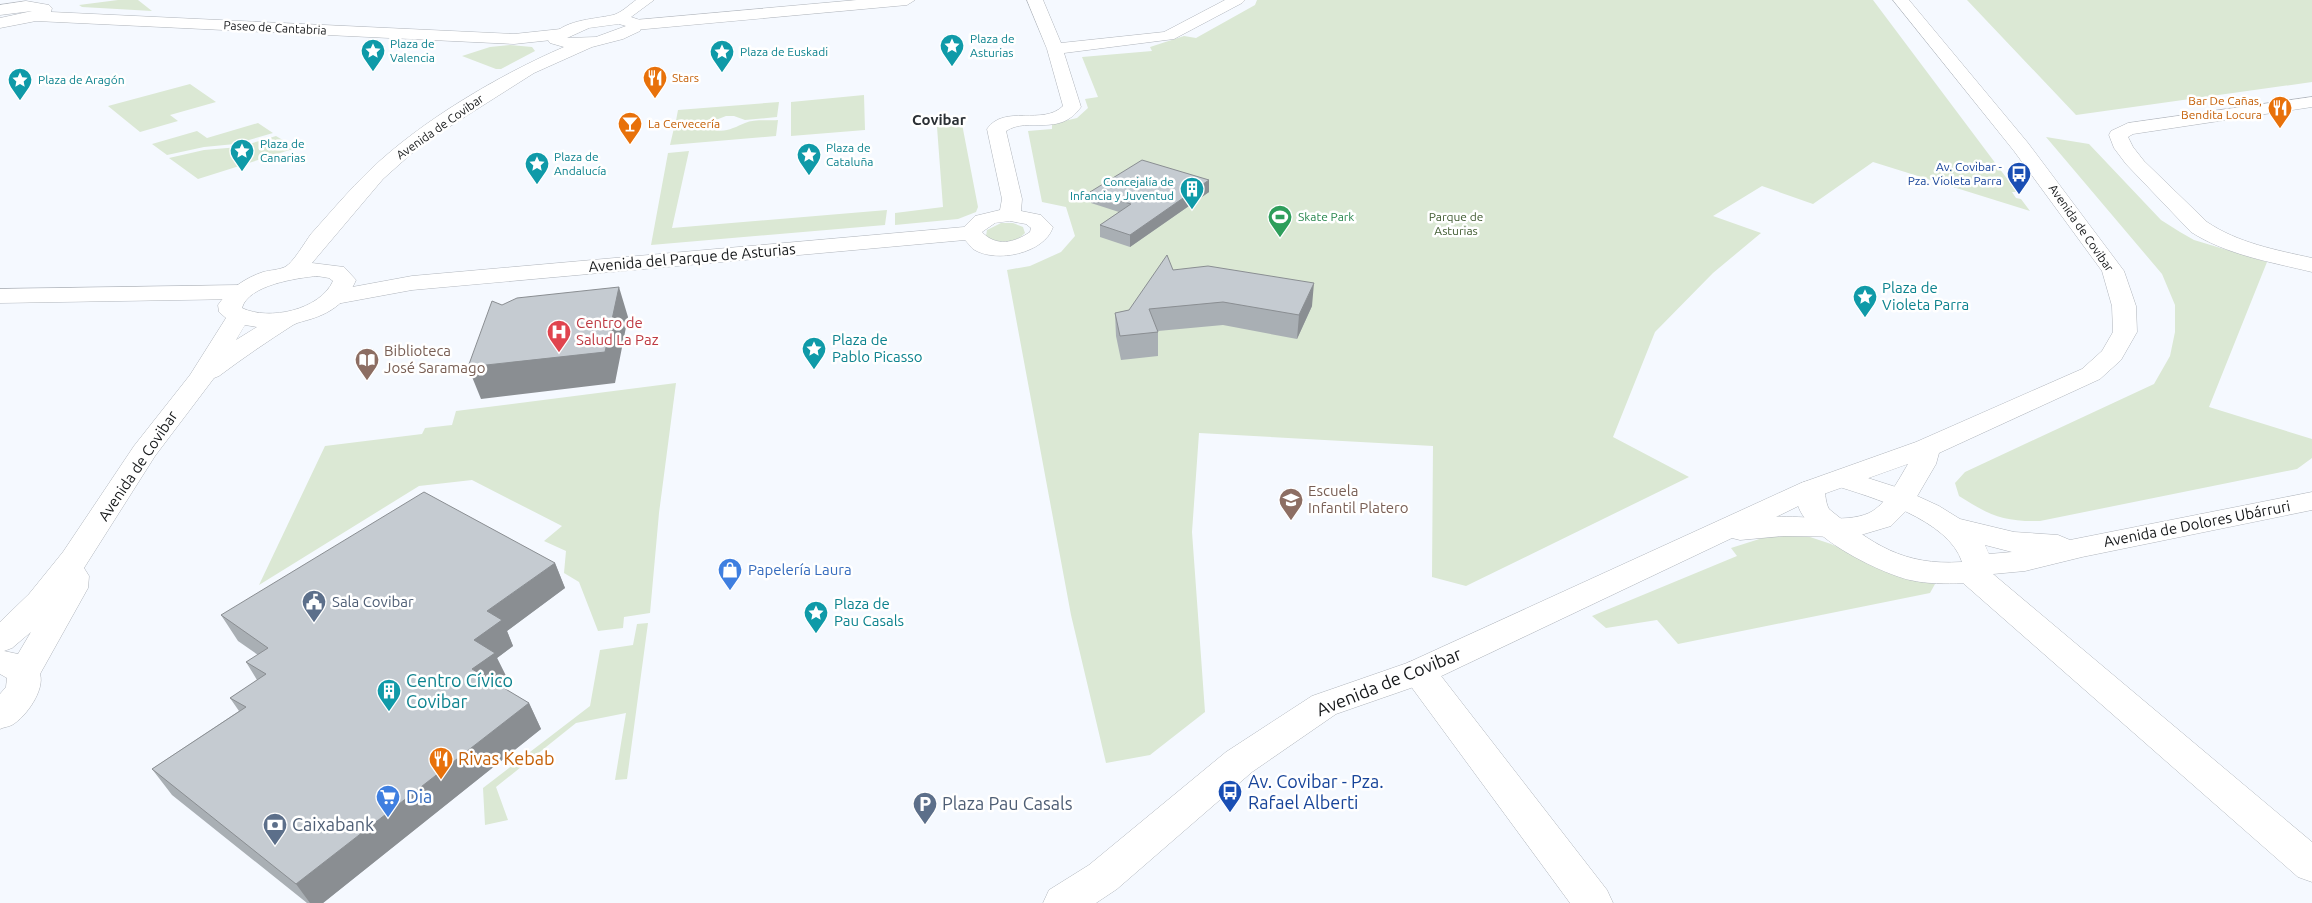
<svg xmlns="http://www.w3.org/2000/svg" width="2312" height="903" font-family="Ubuntu,sans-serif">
<rect width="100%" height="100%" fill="#f5f9ff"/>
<!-- green -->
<path fill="#dbe8d4" d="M118 0H138L152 11 82 7 79 5Z
M1257 0H1873L2017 192H2012L2016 198 2021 199 2030 211 1873 162 1813 204 1762 186 1713 216 1761 233 1713 273 1655 332 1613 437 1689 477 1466 586 1432 577 1433 446 1199 433 1192 532 1205 712 1150 755 1106 763 1071 615 1007 270 1030 266 1061 252 1075 236 1066 207 1042 202 1028 131 1052 129V124L1077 118 1088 108 1085 99 1098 97 1082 57 1152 51 1150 47 1184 36 1196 38 1255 5Z
M1967 0H2312V82L2076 115Z
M510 45 532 47 535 51 501 69H496L462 56 490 47Z
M190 84 216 102 170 115 178 121 140 132 108 106Z
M864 95 865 130 791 136V102Z
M779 102 777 117 745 120 734 116H726L708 123 675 126 678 110Z
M778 120 776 136 670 145 674 128 708 126C720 136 733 128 745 123 754 119 768 121 778 120Z
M258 123 273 133 235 144 204 147 167 155 152 144 197 131 207 138Z
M962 124 978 207 976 212 958 219 895 225V213L943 207 937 127Z
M276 136 296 148 198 179 169 158 204 150 239 147Z
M2046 137 2089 144 2161 220 2180 232 2194 240 2267 262 2209 407 2312 439V458L2297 469 2040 521C2003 522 1989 515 1959 496L1955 483 1965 472 2154 384 2170 356 2175 332V305L2162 274Z
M689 151 672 228 887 210 885 225 651 245 668 153Z
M1001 223H1013L1023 227 1025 233C1015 244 997 245 986 236L987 230Z
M676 383 659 513 650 613 624 617 623 628 598 631 579 582 564 573 566 551 544 541 562 526 472 480 419 486 259 585 325 446 422 434 425 428 452 425 456 411Z
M1772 535 1807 536 1831 544 1908 579 1935 584 1930 593 1678 644 1657 620 1606 628 1592 616 1737 556 1731 548Z
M648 623 627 779 615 780 626 713 576 723 496 787 508 820 485 825 483 788 590 706 600 650 633 645 637 624Z"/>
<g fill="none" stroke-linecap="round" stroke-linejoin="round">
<defs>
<path id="minor" d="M857 0H915L907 5 635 30 629 28 627 25 629 22 635 20Z
M1027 0H1043L1061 43 1164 32 1225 0H1245L1242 3 1174 39 1064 53 1081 107C1059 138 1029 116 1006 131L1022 199 1021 211 1041 215 1053 227C1045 253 996 264 973 249 971 247 968 243 965 240L412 290 336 304 328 302 324 297 328 292 336 290 412 276 964 227 975 216 1000 210 1002 199 987 129C1004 104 1043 126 1063 106L1047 49ZM1010 221 1026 224 1031 228 1030 232C1014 243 996 247 982 232L995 223Z
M26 1 49 5 52 8 51 12 514 34 561 29 567 31 569 34 567 37 561 39 514 44 36 21 0 28V18L32 11 0 15V5Z
M2312 97V107L2133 134 2128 137 2133 147 2144 161 2207 222C2238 243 2276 250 2312 258V272C2271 262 2227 255 2191 232L2126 164 2114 148 2109 135 2111 131 2128 123Z
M241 285 249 287 253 292 249 297 241 299 0 303V289Z
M1843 470 1902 489 1939 506 1960 519 2014 532 2058 535 2070 540 2312 492V510L2082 557 2025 571 1993 574 2312 842V882L2298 877 1963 583C1945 584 1928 584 1910 580 1879 573 1774 524 1801 483L1811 480 1821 483C1827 491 1824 500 1829 509 1872 544 1903 566 1962 562 1949 520 1872 497 1833 485L1829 479 1833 473ZM1985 545 2012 552 1989 554Z
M1419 659 1431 663 1607 890 1613 903H1570L1407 681 1402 672 1407 663Z"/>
<path id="tertiary" d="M636 0H654L631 17 640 20 642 23 640 31 623 39 592 47 534 73 441 132 411 154 383 179 312 263 344 267 356 280C347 301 333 312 311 319 305 321 298 322 293 325 268 341 243 358 219 376L214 378 155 456 84 568 89 576 88 588 40 674C45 690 26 717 12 725 8 727 4 727 0 729V694L6 687 7 678 0 674V622L29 594 63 552 134 446 190 375 226 318 219 312 218 305C229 289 245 278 263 272 270 270 279 270 285 267 293 263 305 242 311 234 330 213 349 190 370 170 421 121 499 75 564 47L550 43 548 40C563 19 591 20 613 15 621 13 629 5 636 0ZM619 24 626 26 596 37 567 38 589 28ZM317 276 329 278 333 281C320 310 269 321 242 308 248 285 297 278 317 276ZM245 325 257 327 236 340ZM31 632 18 654 4 651 12 648Z
M1893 0H1909L2028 143 2124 271 2136 306 2137 332 2121 360 2100 379 1939 453 1936 464 1912 505 1891 526 1854 537 1784 536 1740 540 1732 538 1431 681 1336 714 1252 772 1117 889 1096 903H1043L1049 890 1089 865 1226 752 1312 696 1407 663 1801 483 1916 442 2082 369 2102 351 2113 332 2112 306 2102 271 2014 151ZM1908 464C1899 479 1886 505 1869 513 1845 524 1803 515 1776 517L1821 495Z"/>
</defs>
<!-- minor casing -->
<use href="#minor" stroke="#b0b5bc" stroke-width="1"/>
<!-- tertiary casing -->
<use href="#tertiary" stroke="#b0b5bc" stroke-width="1"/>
<!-- minor -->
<use href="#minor" fill="#fff" fill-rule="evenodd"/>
<!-- tertiary -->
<use href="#tertiary" fill="#fff" fill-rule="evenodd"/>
</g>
<!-- wall -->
<path fill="#a9afb4" d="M1209 180V192L1130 247 1100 237V225L1119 212 1091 203 1090 192Z
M1173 270 1312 306 1297 339 1223 325 1158 331V356L1121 360 1116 336 1115 313 1129 310Z
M555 563 565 588 507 631 513 646 497 658 507 678 498 685 529 703 541 729 323 903H307L172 795 152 769 239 711 230 698 257 680 246 662 258 655 238 641 221 615Z"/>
<!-- shaded-wall -->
<path fill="#8a8e92" d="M1209 180V192L1130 247V235Z
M1314 283 1312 306 1297 339 1299 315Z
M619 287 628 317 615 383 481 399 468 367Z
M555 563 565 588 507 631 513 646 497 658 507 678 485 695 472 669 474 640 487 611Z
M529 703 541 729 323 903H310L296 884Z"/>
<!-- building -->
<path fill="#c5cbd1" stroke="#8a8e92" d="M1142 160 1209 180 1130 235 1100 225 1131 204 1090 192Z
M1167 255 1173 270 1208 266 1314 283 1299 315 1223 302 1149 309 1158 332 1120 336 1115 313 1129 310Z
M619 287 605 352 468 367 492 301 502 305 517 298Z
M424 492 555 563 487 611 502 620 474 640 495 653 472 669 529 703 296 884 152 769 246 707 230 698 266 674 246 662 268 648 221 615Z"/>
<!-- icons -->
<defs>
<symbol id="sight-pin" viewBox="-11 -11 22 30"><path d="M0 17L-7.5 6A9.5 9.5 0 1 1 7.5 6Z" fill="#0f9aa8" stroke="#fff"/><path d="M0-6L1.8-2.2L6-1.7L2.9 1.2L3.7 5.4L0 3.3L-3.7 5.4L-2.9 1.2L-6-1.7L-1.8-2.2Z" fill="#fff"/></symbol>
<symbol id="restaurant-pin" viewBox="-11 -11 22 30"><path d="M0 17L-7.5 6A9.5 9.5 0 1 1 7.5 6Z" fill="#e8710a" stroke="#fff"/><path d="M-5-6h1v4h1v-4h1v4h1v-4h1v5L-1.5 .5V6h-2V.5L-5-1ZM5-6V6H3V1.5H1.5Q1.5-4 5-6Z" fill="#fff"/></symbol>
<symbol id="bar-pin" viewBox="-11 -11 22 30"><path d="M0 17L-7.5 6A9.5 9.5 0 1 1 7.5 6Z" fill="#e8710a" stroke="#fff"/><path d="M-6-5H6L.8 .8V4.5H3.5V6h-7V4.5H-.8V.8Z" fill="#fff"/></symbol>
<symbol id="bus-pin" viewBox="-11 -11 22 30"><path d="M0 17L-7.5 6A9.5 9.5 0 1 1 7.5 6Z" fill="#1a4fb4" stroke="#fff"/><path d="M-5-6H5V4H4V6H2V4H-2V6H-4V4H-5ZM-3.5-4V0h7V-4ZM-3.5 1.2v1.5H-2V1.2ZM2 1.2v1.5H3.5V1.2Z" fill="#fff"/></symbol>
<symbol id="building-pin" viewBox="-11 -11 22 30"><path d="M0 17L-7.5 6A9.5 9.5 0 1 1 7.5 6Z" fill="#0f9aa8" stroke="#fff"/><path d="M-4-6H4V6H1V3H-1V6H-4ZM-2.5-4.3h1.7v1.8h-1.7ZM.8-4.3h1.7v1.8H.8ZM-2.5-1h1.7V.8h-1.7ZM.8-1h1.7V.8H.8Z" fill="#fff"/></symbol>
<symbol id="stadium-pin" viewBox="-11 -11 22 30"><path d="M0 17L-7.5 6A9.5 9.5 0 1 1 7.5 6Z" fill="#2e9e5b" stroke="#fff"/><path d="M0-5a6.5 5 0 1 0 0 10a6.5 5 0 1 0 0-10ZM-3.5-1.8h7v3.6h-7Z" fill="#fff"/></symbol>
<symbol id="hospital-pin" viewBox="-11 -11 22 30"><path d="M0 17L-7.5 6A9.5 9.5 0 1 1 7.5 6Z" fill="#e0444e" stroke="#fff"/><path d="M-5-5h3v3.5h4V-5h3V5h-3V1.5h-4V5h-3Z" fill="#fff"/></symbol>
<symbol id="library-pin" viewBox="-11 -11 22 30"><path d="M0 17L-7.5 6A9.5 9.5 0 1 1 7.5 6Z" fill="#8d6e63" stroke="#fff"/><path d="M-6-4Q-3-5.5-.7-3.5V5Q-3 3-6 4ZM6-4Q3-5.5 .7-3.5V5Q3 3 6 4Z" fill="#fff"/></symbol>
<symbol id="school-pin" viewBox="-11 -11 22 30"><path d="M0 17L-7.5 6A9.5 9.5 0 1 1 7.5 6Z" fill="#8d6e63" stroke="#fff"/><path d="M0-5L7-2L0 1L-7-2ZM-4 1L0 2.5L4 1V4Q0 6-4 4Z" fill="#fff"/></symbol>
<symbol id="shop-pin" viewBox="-11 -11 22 30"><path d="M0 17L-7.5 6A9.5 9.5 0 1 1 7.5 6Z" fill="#3f7fe0" stroke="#fff"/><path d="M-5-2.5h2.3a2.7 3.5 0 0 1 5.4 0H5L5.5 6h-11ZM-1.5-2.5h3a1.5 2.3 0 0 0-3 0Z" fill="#fff"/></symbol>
<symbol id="civic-pin" viewBox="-11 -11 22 30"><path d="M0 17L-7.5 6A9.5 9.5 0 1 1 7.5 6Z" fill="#5c6f8a" stroke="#fff"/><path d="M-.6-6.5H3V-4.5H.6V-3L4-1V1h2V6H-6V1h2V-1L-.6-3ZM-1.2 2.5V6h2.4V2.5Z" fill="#fff"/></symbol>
<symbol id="supermarket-pin" viewBox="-11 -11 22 30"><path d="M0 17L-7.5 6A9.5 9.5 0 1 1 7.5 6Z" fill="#3f7fe0" stroke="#fff"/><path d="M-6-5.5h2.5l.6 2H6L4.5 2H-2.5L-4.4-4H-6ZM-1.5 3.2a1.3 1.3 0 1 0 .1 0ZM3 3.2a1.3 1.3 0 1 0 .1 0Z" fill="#fff"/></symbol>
<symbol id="parking-pin" viewBox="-11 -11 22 30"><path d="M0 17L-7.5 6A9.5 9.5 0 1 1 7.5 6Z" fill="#5c6f8a" stroke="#fff"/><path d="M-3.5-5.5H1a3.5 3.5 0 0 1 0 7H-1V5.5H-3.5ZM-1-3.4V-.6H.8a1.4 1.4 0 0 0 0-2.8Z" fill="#fff"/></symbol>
<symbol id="bank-pin" viewBox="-11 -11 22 30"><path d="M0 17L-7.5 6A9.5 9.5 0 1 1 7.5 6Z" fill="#5c6f8a" stroke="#fff"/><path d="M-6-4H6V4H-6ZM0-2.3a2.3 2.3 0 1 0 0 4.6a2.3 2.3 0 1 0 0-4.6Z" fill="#fff"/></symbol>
</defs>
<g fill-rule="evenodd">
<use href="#sight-pin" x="938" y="32" width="28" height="38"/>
<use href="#sight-pin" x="359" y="37" width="28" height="38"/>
<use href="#sight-pin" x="708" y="38" width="28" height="38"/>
<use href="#restaurant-pin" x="641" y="64" width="28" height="38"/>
<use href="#sight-pin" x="6" y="66" width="28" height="38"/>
<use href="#restaurant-pin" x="2266" y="94" width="28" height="38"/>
<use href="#bar-pin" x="616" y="110" width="28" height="38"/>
<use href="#sight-pin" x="228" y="137" width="28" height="38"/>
<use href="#sight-pin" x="795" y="141" width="28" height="38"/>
<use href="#sight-pin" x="523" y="150" width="28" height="38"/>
<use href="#bus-pin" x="2005" y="160" width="28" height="38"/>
<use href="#building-pin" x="1178" y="175" width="28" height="38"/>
<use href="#stadium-pin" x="1266" y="203" width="28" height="38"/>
<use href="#sight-pin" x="1851" y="283" width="28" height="38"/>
<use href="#hospital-pin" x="545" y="318" width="28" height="38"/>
<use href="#sight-pin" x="800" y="335" width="28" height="38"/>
<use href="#library-pin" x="353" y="346" width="28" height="38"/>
<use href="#school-pin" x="1277" y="486" width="28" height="38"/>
<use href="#shop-pin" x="716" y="556" width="28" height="38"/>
<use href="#civic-pin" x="300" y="588" width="28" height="38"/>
<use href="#sight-pin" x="802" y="599" width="28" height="38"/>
<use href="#building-pin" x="375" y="677" width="28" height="38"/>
<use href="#restaurant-pin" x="427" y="745" width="28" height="38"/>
<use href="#bus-pin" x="1216" y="778" width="28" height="38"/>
<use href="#supermarket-pin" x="374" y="783" width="28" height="38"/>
<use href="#parking-pin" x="911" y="790" width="28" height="38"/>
<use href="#bank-pin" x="261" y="811" width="28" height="38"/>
</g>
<g text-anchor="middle" stroke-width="5" stroke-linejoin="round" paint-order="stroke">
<!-- far-street labels -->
<g font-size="12" fill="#151719" stroke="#fff">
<text transform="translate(275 28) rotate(3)" y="4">Paseo de Cantabria</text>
<text transform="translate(440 127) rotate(-35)" y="4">Avenida de Covibar</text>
<text transform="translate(2081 228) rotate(55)" y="4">Avenida de Covibar</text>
</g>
<!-- far-culture labels -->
<g font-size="12" fill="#0d838f" stroke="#fff" text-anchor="start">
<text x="970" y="43">Plaza de<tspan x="970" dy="14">Asturias</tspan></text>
<text x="390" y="48">Plaza de<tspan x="390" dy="14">Valencia</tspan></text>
<text x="740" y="56">Plaza de Euskadi</text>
<text x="38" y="84">Plaza de Aragón</text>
<text x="260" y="148">Plaza de<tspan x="260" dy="14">Canarias</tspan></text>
<text x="826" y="152">Plaza de<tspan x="826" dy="14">Cataluña</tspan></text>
<text x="554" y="161">Plaza de<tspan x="554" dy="14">Andalucía</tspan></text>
<text x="1174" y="186" text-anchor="end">Concejalía de<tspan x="1174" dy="14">Infancia y Juventud</tspan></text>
</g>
<!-- far-food labels -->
<g font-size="12" fill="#c56008" stroke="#fff" text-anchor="start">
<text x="672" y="82">Stars</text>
<text x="2262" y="105" text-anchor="end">Bar De Cañas,<tspan x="2262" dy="14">Bendita Locura</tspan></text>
<text x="648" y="128">La Cervecería</text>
</g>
<!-- far-transit labels -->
<g font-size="12" fill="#164399" stroke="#fff" text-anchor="end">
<text x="2002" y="171">Av. Covibar -<tspan x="2002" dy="14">Pza. Violeta Parra</tspan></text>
</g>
<!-- far-leisure labels -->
<g font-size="12" fill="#27864d" stroke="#fff" text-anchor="start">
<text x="1298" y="221">Skate Park</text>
</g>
<!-- far-park labels -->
<g font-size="12" fill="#3f5a30" stroke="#fff">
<text x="1456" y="221">Parque de<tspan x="1456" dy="14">Asturias</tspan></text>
</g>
<!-- far-quarter labels -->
<g font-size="15" font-weight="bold" fill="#2b3035" stroke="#fff">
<text x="939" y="125">Covibar</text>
</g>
<!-- street labels -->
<g font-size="15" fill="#151719" stroke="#fff">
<text transform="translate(692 258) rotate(-5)" y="5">Avenida del Parque de Asturias</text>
<text transform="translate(138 466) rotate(-56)" y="5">Avenida de Covibar</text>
<text transform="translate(2197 524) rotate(-11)" y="5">Avenida de Dolores Ubárruri</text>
</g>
<!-- culture labels -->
<g font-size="15" fill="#0d838f" stroke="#fff" text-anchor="start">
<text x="1882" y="293">Plaza de<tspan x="1882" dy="17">Violeta Parra</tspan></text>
<text x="832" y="345">Plaza de<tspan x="832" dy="17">Pablo Picasso</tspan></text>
<text x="834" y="609">Plaza de<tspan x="834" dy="17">Pau Casals</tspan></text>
</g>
<!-- health labels -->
<g font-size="15" fill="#be3a42" stroke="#fff" text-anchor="start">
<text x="576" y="328">Centro de<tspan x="576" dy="17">Salud La Paz</tspan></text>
</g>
<!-- education labels -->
<g font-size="15" fill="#785e54" stroke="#fff" text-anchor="start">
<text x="384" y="356">Biblioteca<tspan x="384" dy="17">José Saramago</tspan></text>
<text x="1308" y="496">Escuela<tspan x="1308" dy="17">Infantil Platero</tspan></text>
</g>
<!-- shop labels -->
<g font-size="15" fill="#366cbe" stroke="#fff" text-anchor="start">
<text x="748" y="575">Papelería Laura</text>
</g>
<!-- service labels -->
<g font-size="15" fill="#4e5e75" stroke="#fff" text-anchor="start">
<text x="332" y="607">Sala Covibar</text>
</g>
<!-- near-culture labels -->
<g font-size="18" fill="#0d838f" stroke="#fff" text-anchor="start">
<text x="406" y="687">Centro Cívico<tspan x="406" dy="21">Covibar</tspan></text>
</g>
<!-- near-street labels -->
<g font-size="18" fill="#151719" stroke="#fff">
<text transform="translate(1389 682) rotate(-22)" y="6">Avenida de Covibar</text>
</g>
<!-- near-food labels -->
<g font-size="18" fill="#c56008" stroke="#fff" text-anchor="start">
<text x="458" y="765">Rivas Kebab</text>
</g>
<!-- near-transit labels -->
<g font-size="18" fill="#164399" stroke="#fff" text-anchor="start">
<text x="1248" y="788">Av. Covibar - Pza.<tspan x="1248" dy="21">Rafael Alberti</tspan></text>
</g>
<!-- near-shop labels -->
<g font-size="18" fill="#366cbe" stroke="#fff" text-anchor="start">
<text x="406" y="803">Dia</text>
</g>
<!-- near-service labels -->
<g font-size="18" fill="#4e5e75" stroke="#fff" text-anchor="start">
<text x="942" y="810">Plaza Pau Casals</text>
<text x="292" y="831">Caixabank</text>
</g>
</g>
</svg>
